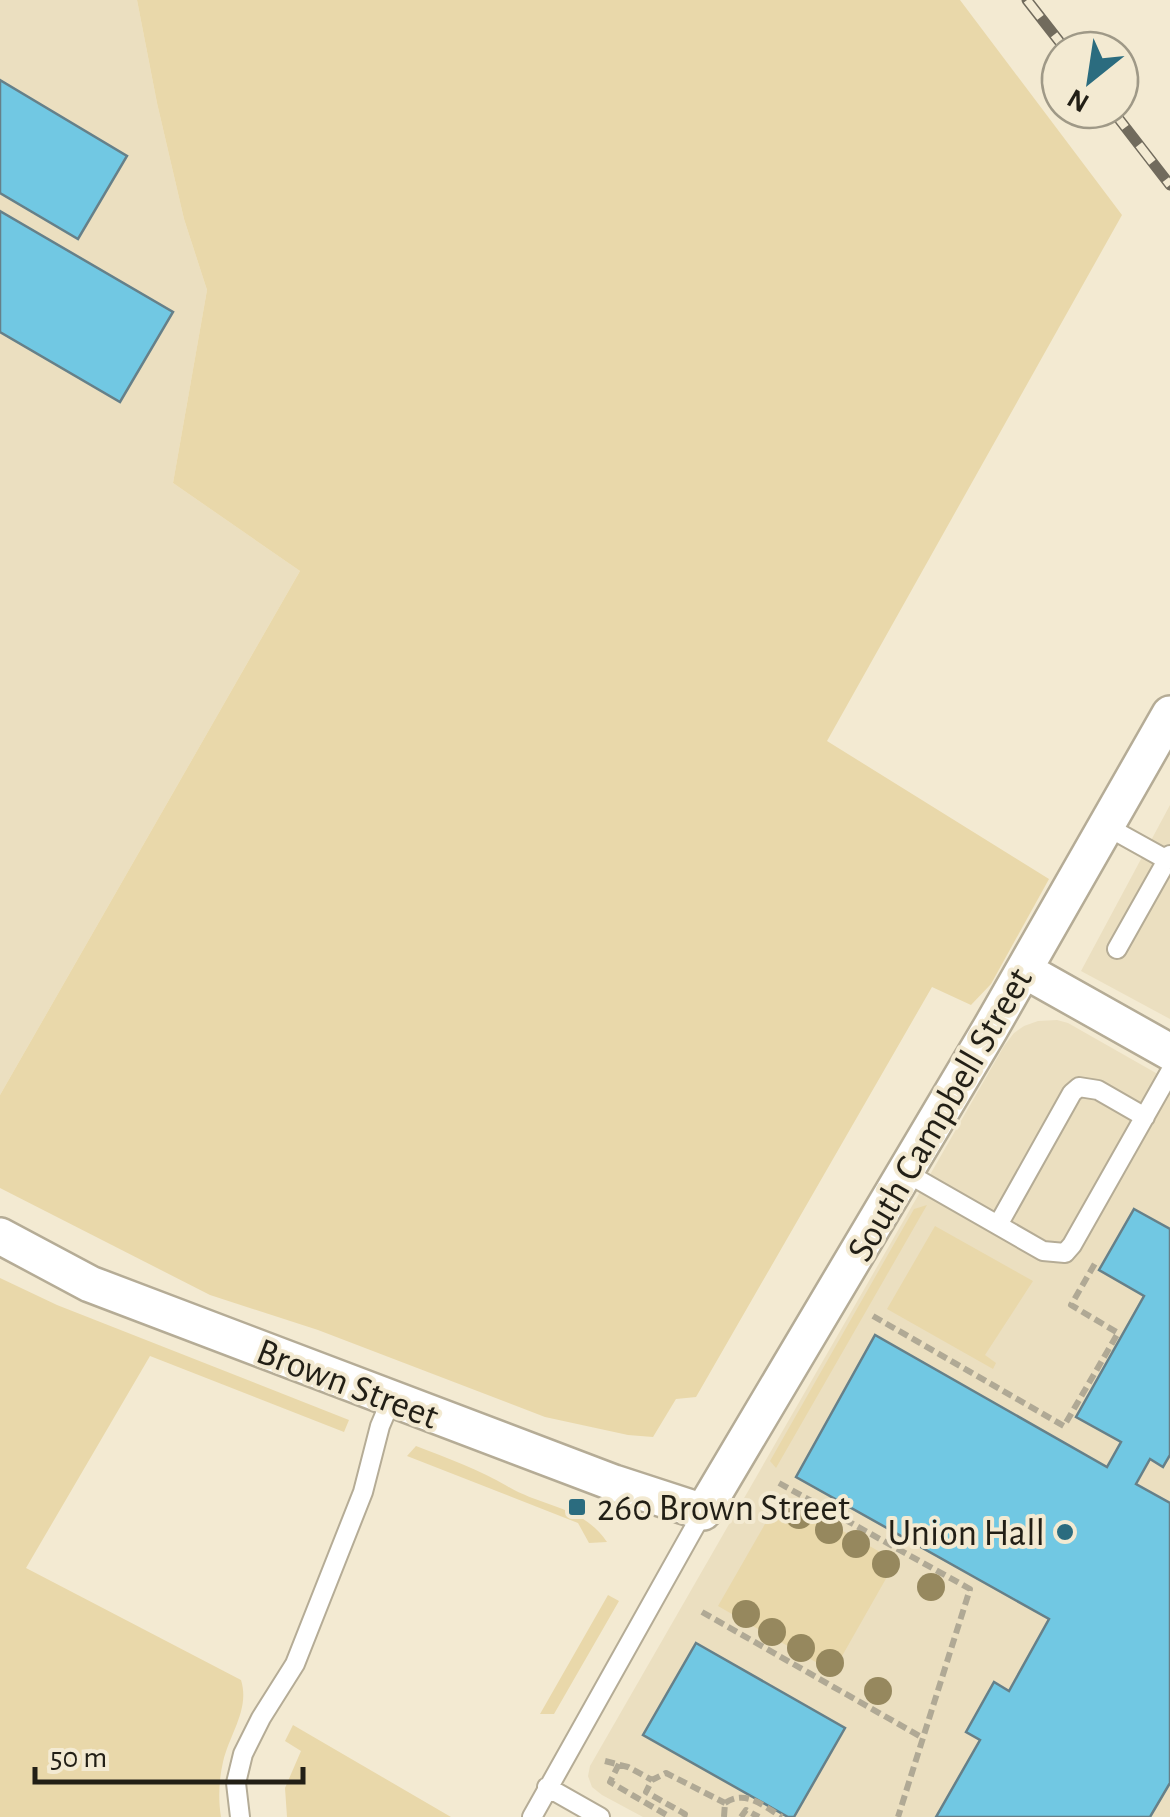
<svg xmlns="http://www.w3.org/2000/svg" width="1170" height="1817" font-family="'Alegreya Sans',sans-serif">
<rect width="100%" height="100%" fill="#f3ead2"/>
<!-- built -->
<path fill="#ebdfc0" d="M0 0H137L157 103 184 219 207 290 173 483 300 571 0 1095Z
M1170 805V1019L1081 971Z
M1057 1020 1068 1023 1170 1081V1817H643L602 1795 592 1787 588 1776 590 1766 1004 1046 1014 1033 1024 1026 1038 1021Z"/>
<!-- green -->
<path fill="#e9d8aa" d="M137 0H960L1122 215 827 741 1049 879 991 984 971 1005 932 987 696 1397 676 1399 653 1437 628 1435 545 1417 318 1330 210 1295 0 1188V1095L300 571 173 483 207 290 184 219 157 103Z
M927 1205 776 1468 770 1461 914 1209Z
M935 1226 1033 1281 985 1355 996 1363 993 1369 887 1309Z
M0 1278 57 1305 349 1420 344 1432 150 1356 26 1568 241 1680C250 1709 230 1733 223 1762 219 1779 218 1799 221 1817H0Z
M416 1446C447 1458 480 1470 507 1486 541 1507 583 1506 607 1542L589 1543 578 1523 407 1456Z
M781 1496 896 1561 833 1672 718 1606Z
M608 1595 619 1601 554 1714H540Z
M293 1725 451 1817H287L285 1788 301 1751 285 1741Z"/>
<!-- building -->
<path fill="#71c8e3" stroke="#668089" stroke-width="2.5" d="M0 80 127 156 78 239 0 193Z
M0 211 173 312 120 402 0 332Z
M1134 1209 1170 1229V1455L1163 1467 1150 1459 1136 1484 1170 1503V1783L1150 1817H936L980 1740 966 1732 994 1682 1009 1691 1049 1619 796 1477 875 1335 1107 1467 1121 1442 1076 1417 1144 1296 1099 1270Z
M696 1643 845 1728 794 1817H788L643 1735Z"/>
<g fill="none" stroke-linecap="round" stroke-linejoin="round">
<defs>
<path id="lane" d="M1106 826 1167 860
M1117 949 1170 855
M905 1172 1043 1251 1065 1253 1072 1245 1170 1072
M998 1225 1072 1093 1079 1087 1098 1090 1145 1117
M547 1787 600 1817
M240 1817 236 1783 243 1754 261 1718 295 1664 363 1492 380 1426 391 1400
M532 1817 703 1512"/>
<path id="street" d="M1024 970 1170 1052
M0 1236 90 1284 614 1483 703 1512 990 1029 1170 714"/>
</defs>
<!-- lane casing -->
<use href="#lane" stroke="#b5ac96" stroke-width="22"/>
<!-- street casing -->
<use href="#street" stroke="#b5ac96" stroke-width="40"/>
<!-- path -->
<path stroke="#b0a995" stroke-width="6" stroke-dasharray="10 5" stroke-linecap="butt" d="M873 1316 1064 1426 1118 1333 1071 1305 1097 1260
M779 1483 970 1589 898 1817
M702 1612 923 1738
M605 1761 628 1767 652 1780
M619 1764 610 1782 670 1817
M725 1803C746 1789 763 1806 782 1817
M684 1817 685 1814 646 1792 652 1780 666 1773 725 1803
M724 1817 725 1803
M741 1817 746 1810 759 1817"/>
<!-- lane -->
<use href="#lane" stroke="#fff" stroke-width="18"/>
<!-- street -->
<use href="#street" stroke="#fff" stroke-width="35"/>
<defs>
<path id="rail" d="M1027 0 1066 50
M1112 110 1170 185"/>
</defs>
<!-- rail casing -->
<use href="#rail" stroke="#716b5d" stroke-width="11"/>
<!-- rail -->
<use href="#rail" stroke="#f3ead2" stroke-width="8" stroke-dasharray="22" stroke-linecap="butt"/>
</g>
<!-- trees -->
<g fill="#96885e">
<circle cx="799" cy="1515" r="14"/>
<circle cx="829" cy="1530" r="14"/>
<circle cx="856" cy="1544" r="14"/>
<circle cx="886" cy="1564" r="14"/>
<circle cx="931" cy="1587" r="14"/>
<circle cx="746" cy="1614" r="14"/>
<circle cx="772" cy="1632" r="14"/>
<circle cx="801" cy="1648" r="14"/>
<circle cx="830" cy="1663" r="14"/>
<circle cx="878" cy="1691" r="14"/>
</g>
<!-- markers -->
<g fill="#2b6c7f" stroke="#f3ead2" stroke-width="4">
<rect x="567" y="1497" width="20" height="20" rx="5"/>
<circle cx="1065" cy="1532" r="10"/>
</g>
<g text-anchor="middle" stroke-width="8" stroke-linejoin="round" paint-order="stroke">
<!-- street labels -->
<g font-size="38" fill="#221f16" stroke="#f3ead2">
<text transform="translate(939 1114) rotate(-60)" y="13">South Campbell Street</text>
<text transform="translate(348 1383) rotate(21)" y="13">Brown Street</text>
</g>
<!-- poi labels -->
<g font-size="38" fill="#221f16" stroke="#f3ead2" text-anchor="start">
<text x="597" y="1520">260 Brown Street</text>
<text x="1045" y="1545" text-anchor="end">Union Hall</text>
</g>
</g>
<!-- north arrow -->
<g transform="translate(1090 80) rotate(210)"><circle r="48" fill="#f3ead2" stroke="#9f9987" stroke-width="2.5"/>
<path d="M0-8L18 38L0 25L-18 38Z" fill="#2b6c7f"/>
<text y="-15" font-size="28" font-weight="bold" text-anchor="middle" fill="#221f16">N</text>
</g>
<!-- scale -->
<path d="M35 1767v15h268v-15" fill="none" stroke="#221f16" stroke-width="5"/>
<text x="50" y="1767" font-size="30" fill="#221f16" stroke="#f3ead2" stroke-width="8" paint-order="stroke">50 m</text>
</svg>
